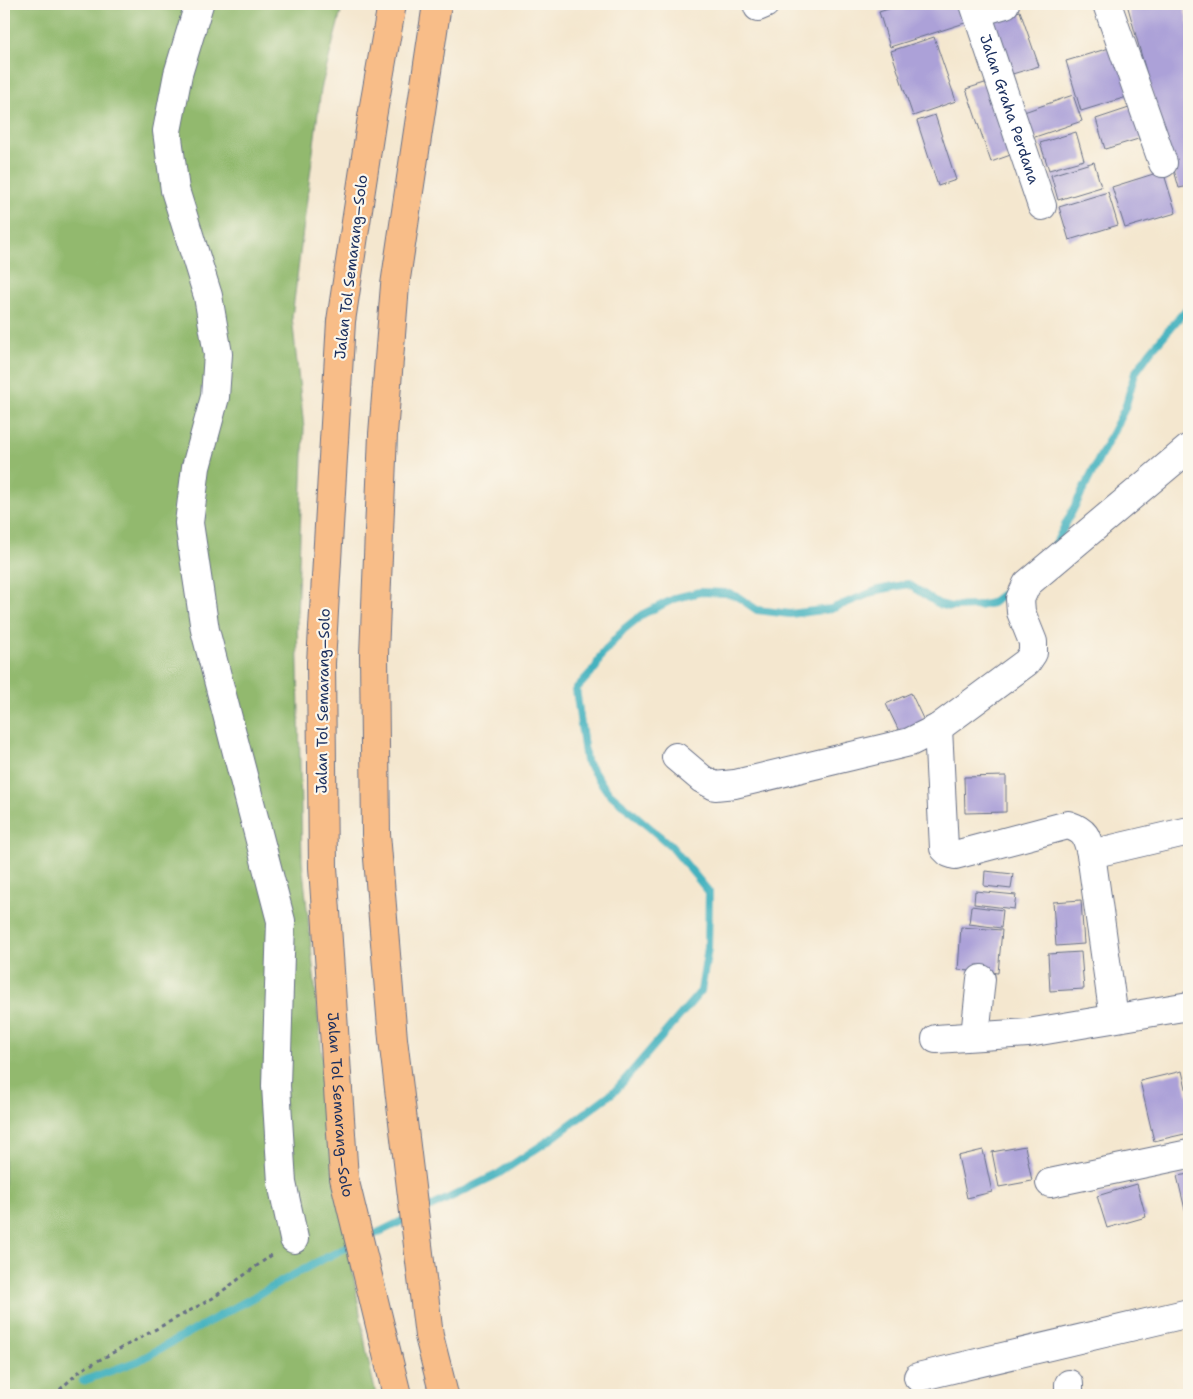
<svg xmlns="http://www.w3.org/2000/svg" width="1193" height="1399" font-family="'Shantell Sans',sans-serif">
<rect width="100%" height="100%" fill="#fbf7ec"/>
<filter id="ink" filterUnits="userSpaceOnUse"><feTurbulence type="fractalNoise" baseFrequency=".02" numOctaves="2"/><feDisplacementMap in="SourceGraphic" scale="10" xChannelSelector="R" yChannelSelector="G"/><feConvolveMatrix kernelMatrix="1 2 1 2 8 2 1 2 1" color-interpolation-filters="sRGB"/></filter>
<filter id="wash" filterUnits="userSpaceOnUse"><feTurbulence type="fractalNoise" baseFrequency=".0096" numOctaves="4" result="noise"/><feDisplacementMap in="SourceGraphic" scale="20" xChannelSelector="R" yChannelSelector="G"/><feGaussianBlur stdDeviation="1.12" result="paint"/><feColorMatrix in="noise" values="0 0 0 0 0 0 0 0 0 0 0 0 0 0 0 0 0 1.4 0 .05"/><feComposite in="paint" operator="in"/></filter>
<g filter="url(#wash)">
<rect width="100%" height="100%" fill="#f4e7cf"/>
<!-- forest -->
<path fill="#92b96e" stroke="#567466" d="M4 4H343L321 89 292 317 304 428 297 618 302 860 332 1150 367 1354 376 1395H4Z"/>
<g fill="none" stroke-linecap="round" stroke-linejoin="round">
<!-- stream -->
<path stroke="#44b2bf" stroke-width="8" d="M1053 548 1056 543 1125 408 1135 373 1150 352 1189 306
M365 1239 498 1174 551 1139 616 1090 701 991 708 948 709 892 671 846 607 791 586 761 576 689 596 667 600 657 624 629 643 614 676 598 700 592 726 593 738 597 757 610 790 614 831 609 878 590 908 584 939 604 951 607 978 606 992 603 1016 584
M83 1381 138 1361 317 1262 354 1244"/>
</g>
<g id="blocks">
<!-- building -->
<path fill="#aca1d8" d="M904 4H966L971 21 890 47 879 12Z
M1127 4H1183L1189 27V186L1179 188Z
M1020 11 1039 66 1009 75 991 20Z
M934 37 956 101 913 116 891 51Z
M1116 46 1130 96 1081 111 1066 61Z
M991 81 1016 153 991 162 966 89Z
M1073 95 1082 121 1032 138 1024 112Z
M1135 106 1145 137 1105 149 1096 119Z
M935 115 956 180 938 186 917 121Z
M1076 132 1084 160 1049 170 1040 143Z
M1094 162 1101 187 1058 200 1051 175Z
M1163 171 1176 213 1125 228 1112 187Z
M1108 192 1118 225 1069 240 1059 207Z
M911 693 925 723 901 735 886 704Z
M1006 776V812L965 813 964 777Z
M985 871 1013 874 1011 889 984 886Z
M975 891 1016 895 1014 909 974 904Z
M1081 900 1084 944 1056 946 1053 902Z
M971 906 1003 910 1001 928 969 924Z
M961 927 1002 930 998 973 958 970Z
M1081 952 1084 989 1050 991 1048 954Z
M1182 1071 1189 1101V1133L1154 1141 1140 1081Z
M1025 1146 1032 1181 999 1187 992 1152Z
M983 1150 992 1192 967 1198 958 1156Z
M1189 1174V1222H1188L1177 1176Z
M1137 1184 1146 1217 1107 1228 1097 1196Z"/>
</g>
</g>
<g filter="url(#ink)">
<use href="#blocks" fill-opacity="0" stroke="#676f86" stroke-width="1"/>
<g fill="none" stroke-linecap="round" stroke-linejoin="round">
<defs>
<g id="minor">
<path d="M199 4 178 74 167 131 175 190 208 296 218 354 215 397 196 467 189 523 205 630 281 921 276 1086 282 1183 294 1239"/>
<path id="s1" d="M974 4 1042 206"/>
<path d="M1107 4 1163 163"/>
<path d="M758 7 765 4"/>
<path d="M978 12 1005 4"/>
<path d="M938 728 944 848 949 853 955 855 1068 825C1086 831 1087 837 1091 854L1114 1018"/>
<path d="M676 757 702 779 715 786 735 784 910 742 938 728 1027 662 1033 653V642L1021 612 1020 599 1027 584 1189 448"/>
<path d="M1091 854 1189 831"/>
<path d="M975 1036 981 979"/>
<path d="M936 1039 1028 1033 1189 1006"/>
<path d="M1050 1183 1189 1154"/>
<path d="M918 1377 1189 1313"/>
<path d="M1069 1395V1384"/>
</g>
<g id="highway">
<path id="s2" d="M392 4 372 117 341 321 321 663 323 867 344 1178 397 1395"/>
<path d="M437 4 395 285 383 434 374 655 376 834 393 1039 429 1336 444 1395"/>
</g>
</defs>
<!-- minor casing -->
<use href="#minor" stroke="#676f86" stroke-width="30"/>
<!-- highway casing -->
<use href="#highway" stroke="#676f86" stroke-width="30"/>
<!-- path -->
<path stroke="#676f86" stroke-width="3" stroke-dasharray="4 4" stroke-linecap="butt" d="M54 1395 81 1370 213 1298 273 1254"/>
<!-- minor -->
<use href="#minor" stroke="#fff" stroke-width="28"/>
<!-- highway -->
<use href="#highway" stroke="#f8bd88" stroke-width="28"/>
</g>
</g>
<g text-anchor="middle" stroke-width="4.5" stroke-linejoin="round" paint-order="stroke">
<!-- street labels -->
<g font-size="15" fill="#1b2f5e" stroke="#fbf7ec">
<text dy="5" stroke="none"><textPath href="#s1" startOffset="111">Jalan Graha Perdana</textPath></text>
<text transform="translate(351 267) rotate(-83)" y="5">Jalan Tol Semarang–Solo</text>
<text transform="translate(323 701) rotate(-89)" y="5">Jalan Tol Semarang–Solo</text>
<text dy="5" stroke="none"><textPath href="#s2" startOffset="1106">Jalan Tol Semarang–Solo</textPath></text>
</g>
</g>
<!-- margin -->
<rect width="1193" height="1399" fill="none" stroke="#fbf7ec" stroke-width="20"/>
</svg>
